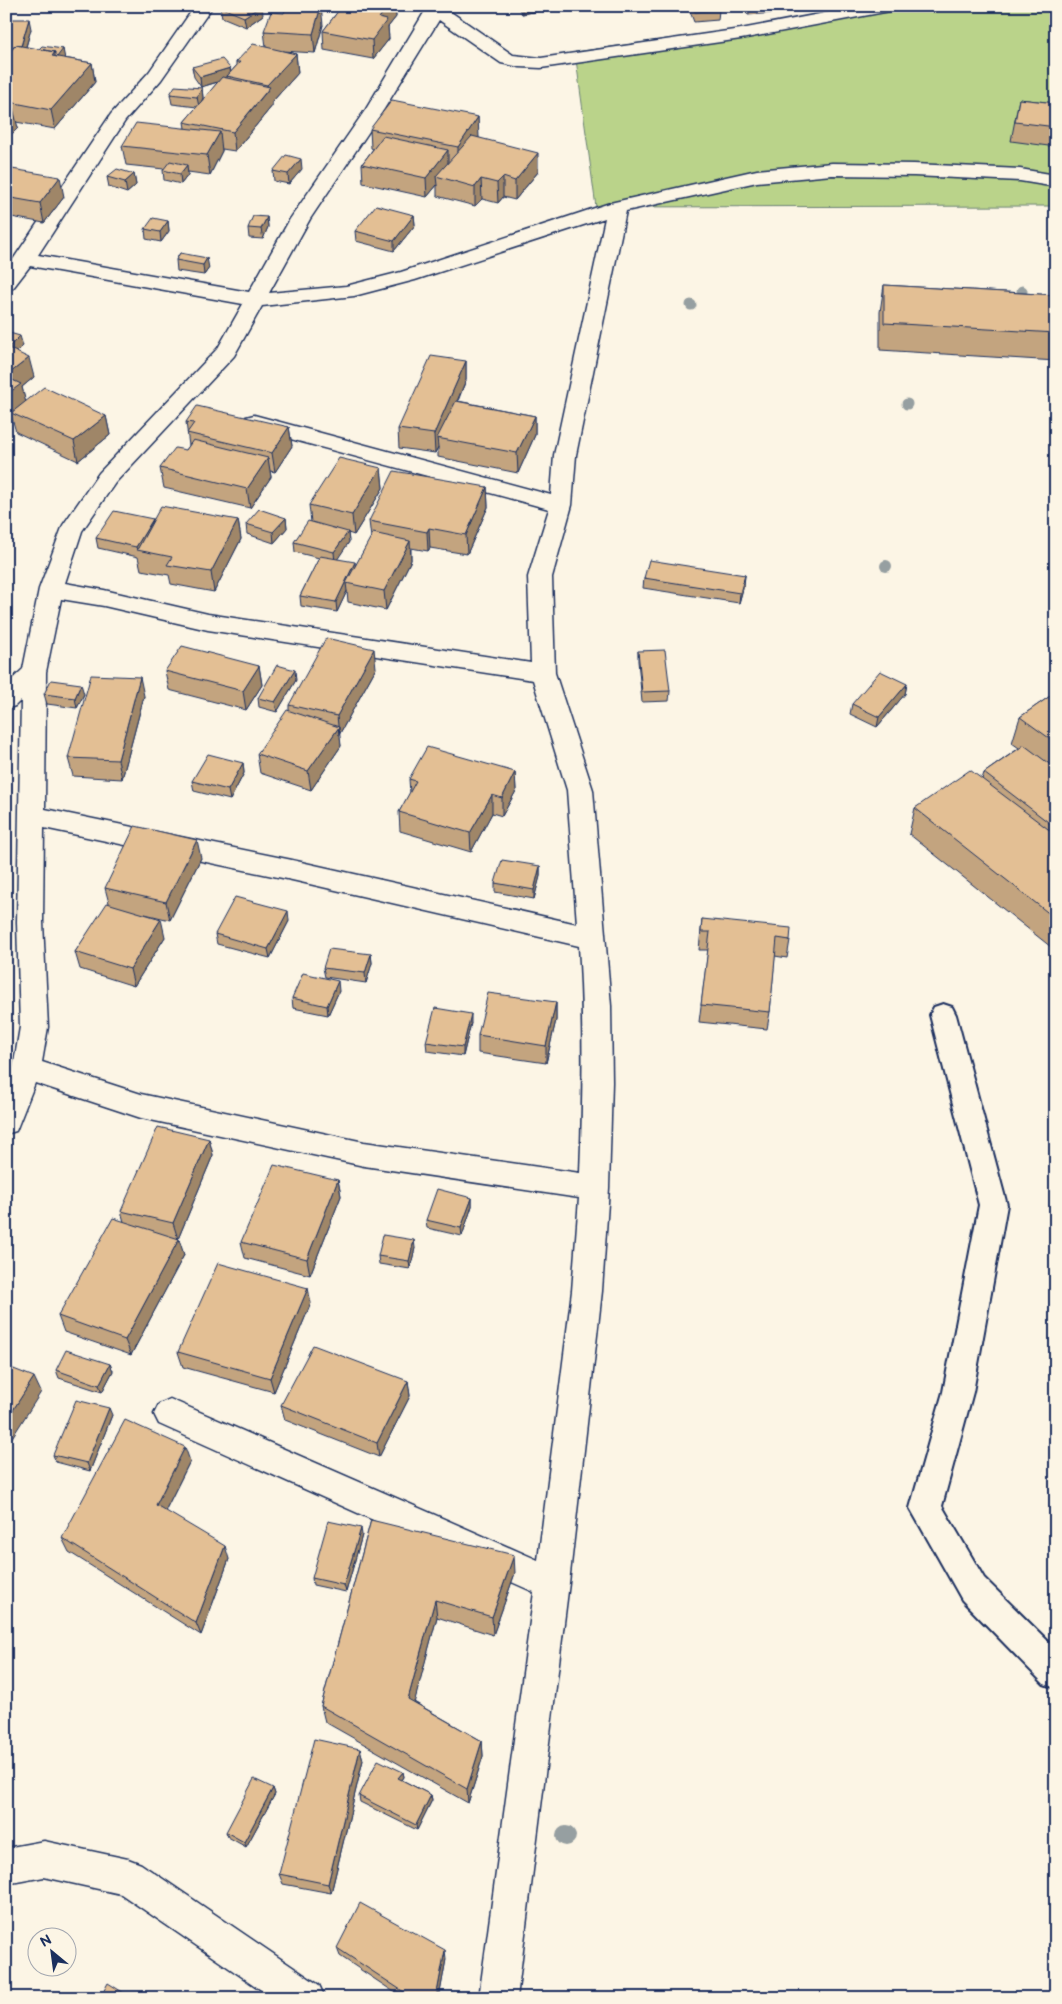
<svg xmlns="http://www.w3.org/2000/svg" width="1062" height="2004" font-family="'Balsamiq Sans',sans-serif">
<rect width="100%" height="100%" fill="#fcf5e5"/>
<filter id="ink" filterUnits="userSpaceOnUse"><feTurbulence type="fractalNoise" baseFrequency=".02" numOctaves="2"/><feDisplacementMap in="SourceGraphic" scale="10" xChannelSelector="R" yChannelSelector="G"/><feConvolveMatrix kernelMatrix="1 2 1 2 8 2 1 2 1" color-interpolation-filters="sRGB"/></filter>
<g filter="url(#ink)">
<!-- green -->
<path fill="#bad38a" stroke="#6a8174" d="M903 6H1056V206L596 207 575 52Z"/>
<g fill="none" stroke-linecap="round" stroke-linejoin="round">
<defs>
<path id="service" d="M943 1004 952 1007 956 1015 1007 1205 973 1392 942 1506 984 1578 1056 1649V1688L1044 1684 962 1600 910 1508 943 1392 979 1205 930 1015 934 1007Z"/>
<path id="minor" d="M195 6H213L161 80 125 121 38 255 249 292 290 219 366 109 428 6H447L445 8 513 55 541 58 741 29 861 6H899L896 10 890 11 741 39 541 68 520 67 501 63 439 20 384 109 310 219 269 293 346 286 401 272 610 203 757 170 832 163 914 164 1020 169 1056 175V187L1020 181 914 176 832 175 757 182 626 211 576 455 572 505 552 577 555 673 593 790 611 1006 612 1082 609 1188 602 1291 569 1583 517 1998H479L534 1592 159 1424 154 1414 159 1404 170 1399 538 1560 572 1291 579 1198 364 1166 141 1118 35 1083 16 1131 6 1134V1086L13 1069 20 1027 17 922 21 700 15 706 6 709V685L23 669 39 589 63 525 99 473 218 348 243 304 30 266 13 288 6 290V270L111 114 149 72ZM605 218 554 455 551 495 254 415 246 417 243 422 246 427 549 509 528 577 531 663 208 614 104 590 65 583 82 531 115 483 234 356 262 306 354 296 415 280ZM61 599 104 606 208 630 533 680 567 790 577 924 292 860 45 809 46 672ZM44 828 292 880 579 946C584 1022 583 1097 580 1173L364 1142 141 1094 42 1062 48 1027 43 922Z
M44 1841 128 1859 141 1864 319 1985 325 1998H273L121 1894 44 1877 6 1884V1848Z"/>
</defs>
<!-- service casing -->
<use href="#service" stroke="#1b2f5e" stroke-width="4"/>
<!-- minor casing -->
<use href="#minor" stroke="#1b2f5e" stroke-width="3"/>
<!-- service -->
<use href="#service" fill="#fcf5e5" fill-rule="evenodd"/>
<!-- minor -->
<use href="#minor" fill="#fcf5e5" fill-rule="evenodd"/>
</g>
<!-- trees -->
<g fill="#969fa1">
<circle cx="1022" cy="291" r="5.5"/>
<circle cx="691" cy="305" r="5.5"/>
<circle cx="907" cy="404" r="5.5"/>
<circle cx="886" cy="566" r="6"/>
<circle cx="566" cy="1836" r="10"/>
</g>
<!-- wall -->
<path fill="#c3a47f" stroke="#1b2f5e" d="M342 6H395L396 17 388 27 389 39 373 59 324 50 323 31Z
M517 6H539V11L522 14Z
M688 6H717L719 10 718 20 694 22Z
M744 6H776L775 13 748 15Z
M220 7 263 15 246 27 222 17Z
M6 19 31 29 26 47 39 49H63L64 58 92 63 95 82 55 129 16 122 18 128 6 140Z
M323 25 315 53 283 51 296 54 298 73 272 102V106L235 151 222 149V151L210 175 188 172V175L181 184 164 180 163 170 164 169 126 165 122 146 185 128 184 122 197 107 172 104 170 94 202 88 203 98 202 101 218 82 201 87 194 77 192 67 230 68 231 72 236 66V62L266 47 264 31Z
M1019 99 1056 103V147L1011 141Z
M478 117V137L538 172 515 200 503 197 498 203 482 199 475 206 437 196V185L427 197 363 183 362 164 373 149 371 148 370 129Z
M6 168 64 197 44 223 6 216Z
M302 169 289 184 274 181 273 171Z
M134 174 136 185 127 193 109 187 107 177Z
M414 215 415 225 394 251 356 241 355 231Z
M267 217 268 227 263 239 249 238 248 228Z
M168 221 169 231 161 242 146 239 145 229Z
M180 253 209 268 204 275 177 271 176 260Z
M884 285 1056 295V361L880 350V312Z
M6 332 23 346 17 352 34 377 22 387 25 401 106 416 110 435 78 461 16 432 11 415 6 418Z
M466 361V380L458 401 535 416V435L518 473 438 457V447L435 453 399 448 398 429Z
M186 422 289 427 292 446 275 472 270 471 271 477 250 508 164 488 160 468 186 450 189 446Z
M381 468 383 488 354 535 348 533 349 542 337 559 355 567 371 538 369 521 487 487 488 507 467 554 430 548 428 551 411 548V560L386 610 348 602 347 591 337 612 301 606 300 596 319 558 295 552 294 542 311 522 309 505Z
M286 518 287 528 274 543 247 534 246 524Z
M153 519 238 520 241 539 214 592 171 584 169 575 141 570 138 557 98 548 96 538Z
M745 575 744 585 739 603 643 588 644 578Z
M638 651 670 691 669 701 642 702 638 661Z
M259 666 262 685 246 710 169 690 165 671Z
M376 668 339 735 341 746 311 790 260 773 257 754 289 711V705Z
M296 680 277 712 259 707 258 698Z
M907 684 905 694 877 727 850 714 852 704Z
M1056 692V951L909 834 915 808 982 779 984 773 1019 748 1012 743 1020 717Z
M44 694H84L77 708 47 704Z
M144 696 122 779 73 776 68 758Z
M243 763 244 773 230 800 194 791 192 781Z
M515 772 516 791 502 816 492 813 471 852 400 831 399 812 410 793 409 779Z
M201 858 170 920 145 914 165 937 134 986 80 969 75 952 109 903 105 888Z
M540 866V876L534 899 495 892V883Z
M702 919 790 940 787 958 775 956 770 1012 767 1029 699 1022 708 950H699Z
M289 921 270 958 217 944 215 934Z
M371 954 372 963 366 983 325 977 323 968Z
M339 991 328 1015 293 1008 292 998Z
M556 1002V1020L546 1063 478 1053V1035Z
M471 1023 463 1056 427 1051 426 1042Z
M209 1139 213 1155 178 1239 184 1255 131 1355 64 1332 58 1316 124 1222 121 1211Z
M338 1180 341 1196 310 1275 245 1258 241 1242Z
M472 1198V1206L462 1236 427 1228 426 1220Z
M415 1248 410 1269 379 1264 378 1256Z
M311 1303 274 1392 183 1367 178 1352Z
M110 1364 113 1371 102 1392 59 1378 56 1370Z
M408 1381 410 1396 379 1457 285 1420 281 1405Z
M112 1415 90 1471 56 1462 53 1455Z
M190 1461 165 1511 229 1559 201 1635 69 1552 62 1538Z
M371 1520 515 1573 493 1635 437 1617 414 1702 482 1741 483 1756 468 1803 325 1722 321 1706Z
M362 1535 346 1592 313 1585 312 1578Z
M360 1749 363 1760 331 1893 283 1884 279 1874Z
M403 1772 404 1777 402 1780 431 1795 432 1800 417 1830 360 1802 359 1796Z
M273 1788 275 1794 246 1847 228 1837 226 1832Z
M337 1948 446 1959 439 1998H403L340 1956Z"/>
<!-- shaded-wall -->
<path fill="#9f8668" stroke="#1b2f5e" d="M261 6H262L263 15 246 27 244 17Z
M321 6 323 25 315 53 313 34Z
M388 6H395L396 17 388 27 389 39 373 59 372 40 379 18Z
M522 6H539V11L522 14Z
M559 6H584V8L559 11Z
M629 6H653L629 9Z
M29 19 31 29 23 57 21 47Z
M63 49 65 59 52 56 55 52Z
M296 54 298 73 272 102V106L235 151 233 132 268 90 267 85Z
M92 63 95 82 55 129 51 110Z
M230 68 231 77 227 76V79L201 87 200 77Z
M202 88 203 98 199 107 197 97Z
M10 102 12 110 13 108 18 128 6 140V116L9 113 8 105Z
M478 117 479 137 458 166V147Z
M220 132 222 151 210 175 207 155Z
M448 150V170L436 176 437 185 427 197 426 178Z
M538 153V172L515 200V181Z
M301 159 302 169 289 184 288 174Z
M187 165 188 175 181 184 180 174Z
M134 174 136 185 127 193 125 182Z
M60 177 64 197 44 223 40 203Z
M503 177V197L498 203 497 183Z
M481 179 482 199 475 206V187Z
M414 215 415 225 394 251V241Z
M267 217 268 227 263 239 261 229Z
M168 221 169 231 161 242 160 232Z
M207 258 209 268 204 275 203 265Z
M20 336 23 346 13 356 10 346Z
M29 358 34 377 22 387 26 403 11 413V415L6 418V376Z
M466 361V380L441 439 437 438 438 447 435 453 434 434Z
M106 416 110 435 78 461 74 441Z
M535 416V435L518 473 517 453Z
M289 427 292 446 275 472 272 453Z
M268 458 271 477 250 508 247 489Z
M381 468 383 488 354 535 352 515Z
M487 487 488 507 467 554 466 535Z
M286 518 287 528 274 543 273 532Z
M153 519 155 529 137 550 136 547Z
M238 520 241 539 214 592 211 572Z
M429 528 430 548 428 551 427 532Z
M348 532 349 542 335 563 334 552Z
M410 541 411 560 386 610 384 591Z
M355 562 356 572 346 583 347 591 337 612 336 602Z
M745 575 744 585 739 603 740 593Z
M374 649 376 668 339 735 337 716Z
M259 666 262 685 246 710 243 691Z
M295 670 296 680 277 712 275 702Z
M140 677 144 696 122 779 118 760Z
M81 684 84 694 77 708 75 698Z
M907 684 905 694 877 727 879 717Z
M339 727 341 746 311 790 308 771Z
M243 763 244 773 230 800 228 790Z
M515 772 516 791 502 816V798Z
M492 795V813L471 852 470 833Z
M197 840 201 858 170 920 166 902Z
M540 866V876L534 899V890Z
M288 911 289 921 270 958 268 949Z
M161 919 165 937 134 986 130 969Z
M371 954 372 963 366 983 365 973Z
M338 981 339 991 328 1015 327 1006Z
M556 1002V1020L546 1063V1046Z
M471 1014V1023L463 1056V1047Z
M209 1139 213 1155 178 1239 173 1223Z
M338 1180 341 1196 310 1275 307 1259Z
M472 1198V1206L462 1236 461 1228Z
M179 1239 184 1255 131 1355 125 1340Z
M414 1240 415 1248 410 1269 409 1261Z
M308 1288 311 1303 274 1392 270 1378Z
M110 1364 113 1371 102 1392 99 1385Z
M34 1377 41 1392 6 1447V1421Z
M408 1381 410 1396 379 1457 377 1443Z
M109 1408 112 1415 90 1471 87 1463Z
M185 1447 190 1461 161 1519 156 1505Z
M361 1528 362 1535 346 1592 344 1585Z
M225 1546 229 1559 201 1635 196 1623Z
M514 1555 515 1573 493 1635 492 1617Z
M435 1600 437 1617 411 1715 408 1699Z
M482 1741 483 1756 468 1803 467 1789Z
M360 1749 363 1760 331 1893 328 1884Z
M403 1772 404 1777 399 1784 398 1778Z
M273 1788 275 1794 246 1847 244 1842Z
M431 1795 432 1800 417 1830 416 1825Z
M445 1950 446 1959 439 1998H436Z"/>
<!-- building -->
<path fill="#e3bf94" stroke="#1b2f5e" d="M222 6H261L244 17 220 7Z
M286 6H321L313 34 264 31 271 12 284 13Z
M342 6H388L379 18 387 20 372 40 323 31Z
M692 6H717L719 10 695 12Z
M6 19H29L21 46 16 45 14 47H6Z
M253 44 296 54 267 85 227 76 240 62H236Z
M16 45 55 52 52 56 92 63 51 110 10 102 8 105H6V68L8 66H6V56Z
M42 46 63 49 57 57 55 56V52L39 49Z
M222 59 230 68 200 77 192 67Z
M222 77 270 87 233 132 184 122Z
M175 86 202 88 197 97 170 94Z
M1019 99 1056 103V127L1015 122Z
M392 100 478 117 458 147 370 129Z
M6 107 13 108 6 116Z
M136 123 220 132 207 155 122 146Z
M383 136 448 150 426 178 362 164Z
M472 136 538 153 515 181 503 177 497 183 481 179 475 187 436 176Z
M286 155 301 159 288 174 273 171Z
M170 161 187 165 180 174 163 170Z
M6 168 60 177 40 203 6 197Z
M117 169 134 174 125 182 107 177Z
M376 205 414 215 394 241 355 231Z
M253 216 267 217 261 229 248 228Z
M153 218 168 221 160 232 145 229Z
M180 253 207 258 203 265 176 260Z
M884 285 1056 295V333L884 323Z
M6 332 20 336 10 346 6 344Z
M6 347 29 358 6 376Z
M431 356 466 361 434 434 398 429Z
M6 377 21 384 6 395Z
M44 387 106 416 74 441 11 413Z
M456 401 535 416 517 453 437 438Z
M197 406 289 427 272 453 187 433 194 423 186 422Z
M193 440 268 458 247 489 160 468 175 448 186 450Z
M339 458 381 468 352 515 309 505Z
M394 471 487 487 466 535 429 528 427 532 369 521Z
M161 506 238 520 211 572 167 565 172 557 137 550Z
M259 509 286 518 273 532 246 524Z
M114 511 153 519 136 547 96 538Z
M308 521 348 532 334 552 294 542Z
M373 533 410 541 384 591 346 583Z
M320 556 355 562 336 602 300 596Z
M649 560 745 575 740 593 644 578Z
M326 638 374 649 337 716 289 705Z
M182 646 259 666 243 691 165 671Z
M665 650 670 691 642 692 638 651Z
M277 665 295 670 275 702 258 698Z
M880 671 907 684 879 717 852 704Z
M91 675 140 677 118 760 68 758Z
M51 680 81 684 75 698 44 694Z
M1056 692V743L1020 717Z
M287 710 339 727 308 771 257 754Z
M1024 745 1056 769V828L984 773Z
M427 747 515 772 502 798 492 795 470 833 399 812 416 781 409 779Z
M208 754 243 763 228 790 192 781Z
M970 770 1056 835V919L915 808Z
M135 826 197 840 166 902 105 888Z
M502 860 540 866 534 890 495 883Z
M235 897 288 911 268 949 215 934Z
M107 903 161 919 130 969 75 952Z
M702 919 791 928 790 940 777 938 770 1012 701 1005 710 932H701Z
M329 949 371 954 365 973 323 968Z
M303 973 338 981 327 1006 292 998Z
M488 993 556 1002 546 1046 478 1035Z
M435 1008 471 1014 463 1047 426 1042Z
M158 1127 209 1139 173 1223 121 1211Z
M274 1165 338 1180 307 1259 241 1242Z
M437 1189 472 1198 461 1228 426 1220Z
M113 1218 179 1239 125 1340 58 1316Z
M383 1235 414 1240 409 1261 378 1256Z
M218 1263 308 1288 270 1378 178 1352Z
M313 1345 408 1381 377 1443 281 1405Z
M66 1350 110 1364 99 1385 56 1370Z
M6 1366 34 1377 6 1421Z
M76 1400 109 1408 87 1463 53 1455Z
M125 1420 185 1447 156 1505 225 1546 196 1623 62 1538Z
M371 1520 514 1555 492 1617 435 1600 408 1699 482 1741 467 1789 321 1706Z
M328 1521 361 1528 344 1585 312 1578Z
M314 1739 360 1749 328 1884 279 1874Z
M378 1760 403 1772 398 1778 431 1795 416 1825 359 1796Z
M254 1779 273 1788 244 1842 226 1832Z
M360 1903 445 1950 436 1998H413L337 1948Z
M108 1983 132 1998H100Z"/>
</g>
<!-- margin -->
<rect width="1062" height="2004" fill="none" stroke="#fcf5e5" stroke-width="25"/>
<rect x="12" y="12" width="1037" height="1979" fill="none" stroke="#1b2f5e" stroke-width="2" filter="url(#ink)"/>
<!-- north arrow -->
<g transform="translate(52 1952) rotate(331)"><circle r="24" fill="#fcf5e5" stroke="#a2a6af"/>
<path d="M0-4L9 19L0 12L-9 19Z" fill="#1b2f5e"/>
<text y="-8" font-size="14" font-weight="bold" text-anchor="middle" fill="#1b2f5e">N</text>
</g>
</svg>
